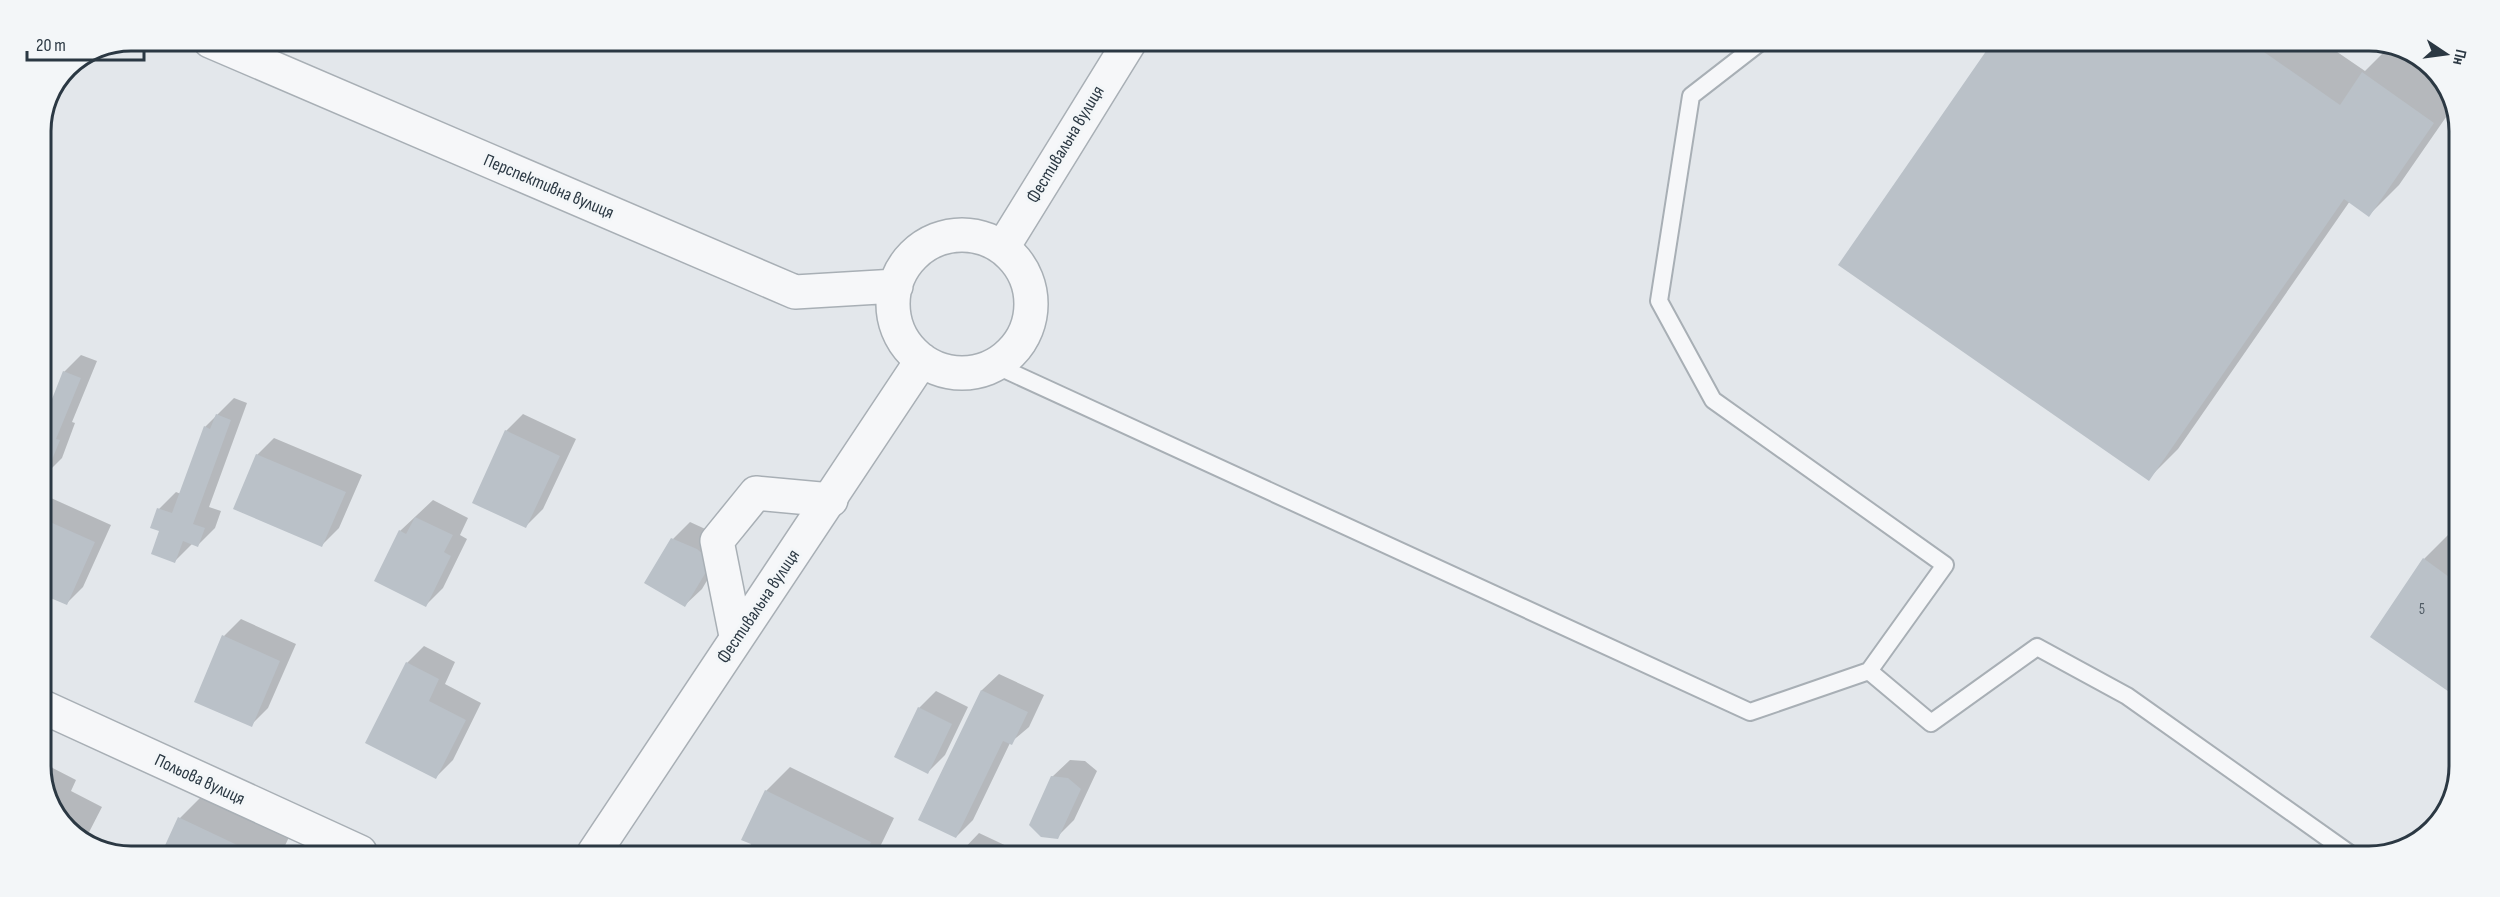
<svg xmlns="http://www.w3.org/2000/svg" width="2500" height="897" font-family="'Sofia Sans Condensed',sans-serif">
<rect width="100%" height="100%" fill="#e3e7eb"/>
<!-- shadow -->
<path fill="#0003" d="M1993 44 2327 45 2365 71 2391 45H2395L2442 78 2453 107 2399 185 2369 215 2350 201 2178 449 2148 479Z
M81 355 97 361 72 422 75 423 62 458 45 475 41 473V431L64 372Z
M234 398 247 403 209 507 221 511 215 528 198 545 193 543 175 561 161 530 159 509 176 492 181 494 205 427Z
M523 414 576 439 543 509 526 526 506 431Z
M274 438 362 475 339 528 322 545 257 455Z
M51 498 111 525 83 587 66 604 41 592V509Z
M433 500 468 518 460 535 467 539 443 588 426 605 376 580 400 531Z
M690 522 714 533 728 545 702 589 685 605 673 539Z
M2454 529 2457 531 2455 694 2372 636 2424 559Z
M241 619 296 644 268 708 251 725 224 636Z
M424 646 455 662 445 684 481 703 453 760 436 777 407 663Z
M999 674 1044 695 1029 727 1010 743 973 820 956 837 920 819 982 690Z
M936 691 968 707 945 755 928 772 919 708Z
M1070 760 1085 761 1097 771 1074 820 1057 837 1052 777Z
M41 762 76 780 71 791 102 807 85 840 59 822 41 773Z
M790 767 894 818 877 853H749L766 791Z
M204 794 290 835 282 852H163L180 818Z
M979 833 1013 849 1011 854H959Z"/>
<!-- building -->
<path fill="#bac1c8" d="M1991 44 2254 45 2340 105 2362 72 2434 123 2369 217 2344 199 2149 481 1838 265Z
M63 371 81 378 56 439 60 440 45 477 41 475V427Z
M216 414 231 420 193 524 205 528 198 547 183 541 175 563 151 554 159 531 150 528 157 508 172 513 204 426 210 429Z
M505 430 560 456 526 528 472 503Z
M256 454 346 492 322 547 233 509Z
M415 517 453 535 444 552 451 556 426 607 374 581 399 530 406 534Z
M41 518 95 542 67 605 41 594Z
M671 538 697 549 712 562 685 607 644 583Z
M2423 558 2456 582 2455 696 2370 637Z
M222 635 280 661 252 727 194 702Z
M406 662 439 679 429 701 466 720 436 779 365 743Z
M981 690 1028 712 1012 745 1003 741 956 838 918 820Z
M918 707 952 724 928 774 894 757Z
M1051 776 1068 778 1081 789 1058 839 1041 837 1029 825Z
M765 790 871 842 866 853H747L751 844 741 840Z
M178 817 252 852H162Z"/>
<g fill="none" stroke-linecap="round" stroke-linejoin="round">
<defs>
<path id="service" d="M995 365 1750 712 1869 671 1945 565 1713 400 1659 301 1691 96 1758 44
M1869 671 1931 723 2037 647 2127 696 2353 856"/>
<path id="minor" d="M736 636 717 541 756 493 831 500
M41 706 360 852"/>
<path id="tertiary" d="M210 41 795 292 896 286
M893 304a69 69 0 1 1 138 0a69 69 0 1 1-138 0Z
M1003 247 1129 43
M594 853 922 360"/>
</defs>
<!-- service casing -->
<use href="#service" stroke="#a8afb5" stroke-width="20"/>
<!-- minor casing -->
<use href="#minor" stroke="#a8afb5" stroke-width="36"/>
<!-- tertiary casing -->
<use href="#tertiary" stroke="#a8afb5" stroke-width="36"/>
<!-- service -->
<use href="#service" stroke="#f6f7f9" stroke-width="16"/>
<!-- minor -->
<use href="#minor" stroke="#f6f7f9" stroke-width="33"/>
<!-- tertiary -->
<use href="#tertiary" stroke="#f6f7f9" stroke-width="33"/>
</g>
<g text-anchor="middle" stroke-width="6" stroke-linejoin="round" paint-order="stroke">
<!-- number labels -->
<g font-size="15" fill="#4f5a64">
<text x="2422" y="614">5</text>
</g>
<!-- street labels -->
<g font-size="18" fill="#2b3843" stroke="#f3f6f8">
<text transform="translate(1065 144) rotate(-59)" y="6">Фестивальна вулиця</text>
<text transform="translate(549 186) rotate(23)" y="6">Перспективна вулиця</text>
<text transform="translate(758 606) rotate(-56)" y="6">Фестивальна вулиця</text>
<text transform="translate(200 779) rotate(25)" y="6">Польова вулиця</text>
</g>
</g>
<!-- crop -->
<path d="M0 0H2500V897H0ZM131 51H2369A80 80 0 0 1 2449 131V766A80 80 0 0 1 2369 846H131A80 80 0 0 1 51 766V131A80 80 0 0 1 131 51Z" fill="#f3f6f8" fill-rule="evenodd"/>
<path fill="none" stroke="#2b3843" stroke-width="3" d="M131 51H2369A80 80 0 0 1 2449 131V766A80 80 0 0 1 2369 846H131A80 80 0 0 1 51 766V131A80 80 0 0 1 131 51Z"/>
<!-- north arrow -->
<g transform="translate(2446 54) rotate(103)" stroke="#f3f6f8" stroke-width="4.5" paint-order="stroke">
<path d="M0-4.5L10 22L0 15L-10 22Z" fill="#2b3843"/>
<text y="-9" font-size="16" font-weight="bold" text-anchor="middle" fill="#2b3843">Пн</text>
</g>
<!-- scale -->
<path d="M27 51v9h117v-9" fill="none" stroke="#2b3843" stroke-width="3"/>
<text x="36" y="51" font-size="18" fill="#2b3843" stroke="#f3f6f8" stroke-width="4.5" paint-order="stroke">20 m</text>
</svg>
